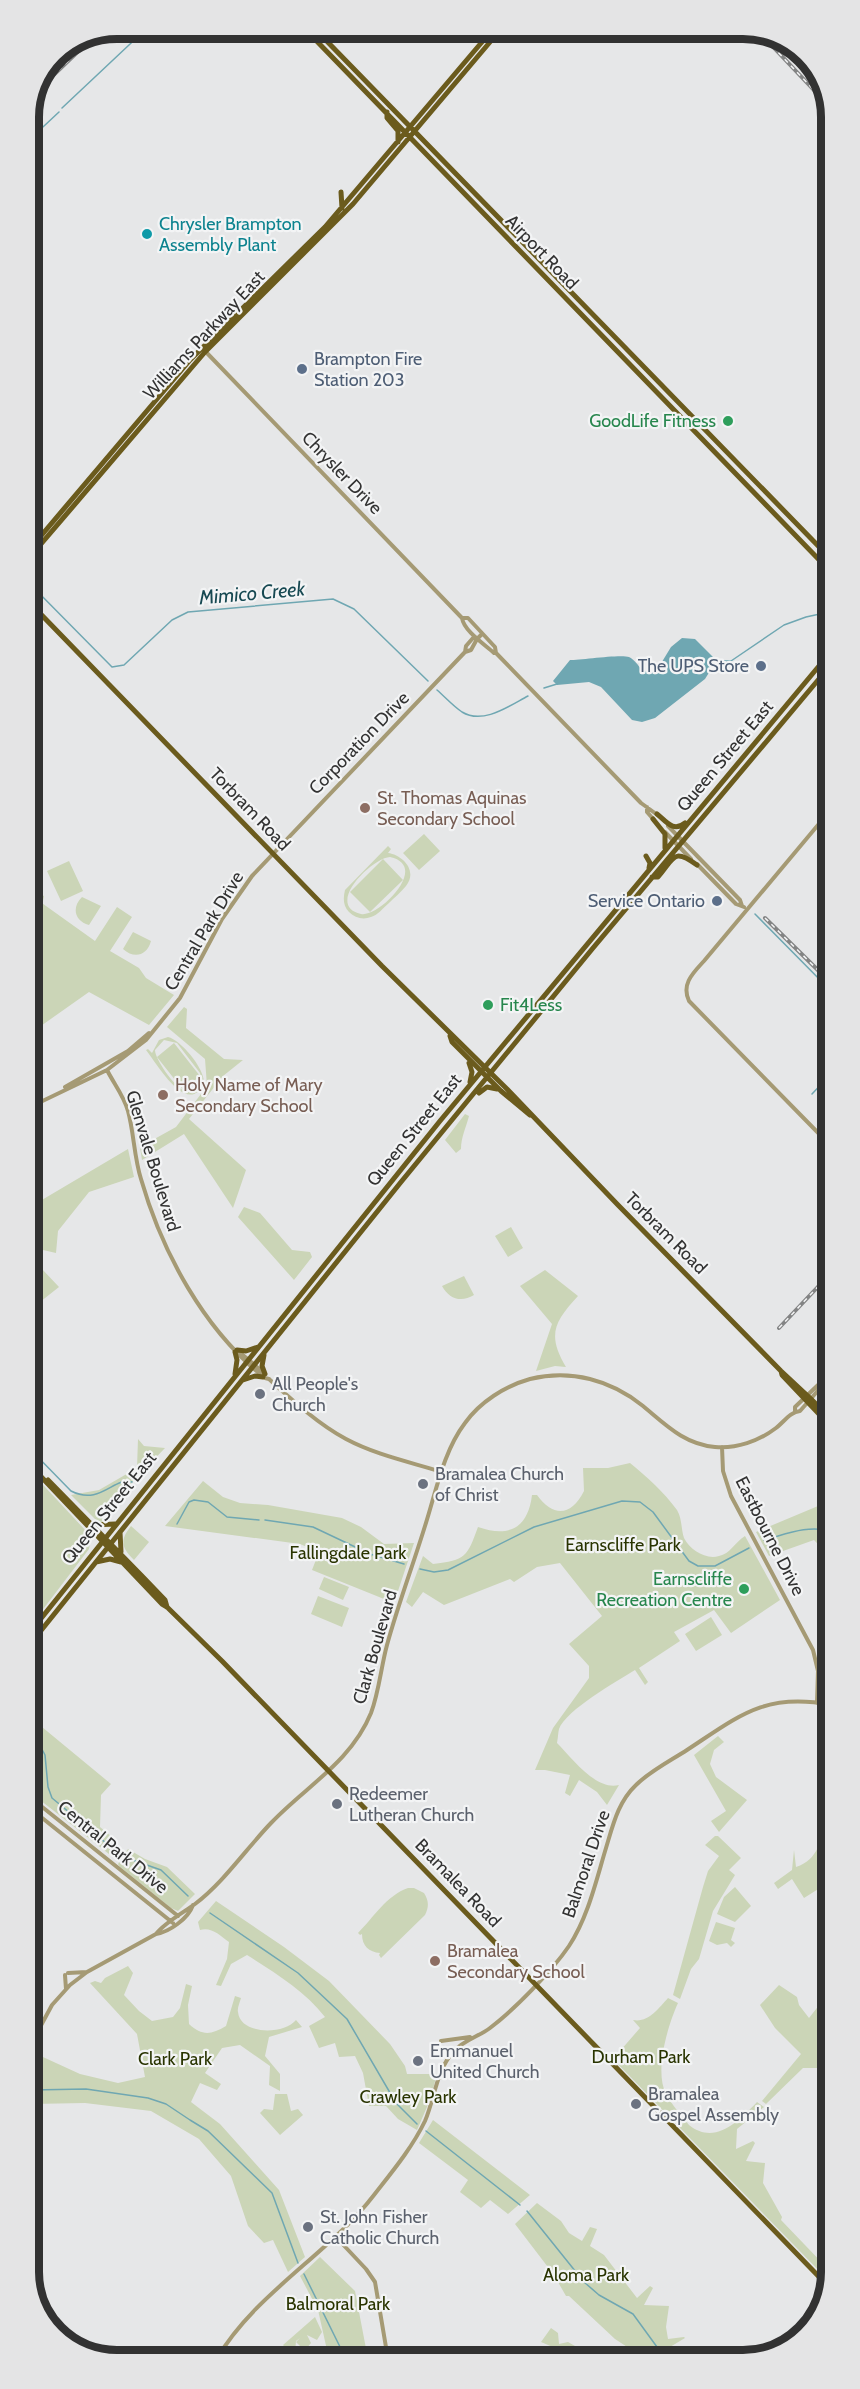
<svg xmlns="http://www.w3.org/2000/svg" width="860" height="2389" font-family="Cabin,sans-serif">
<rect width="100%" height="100%" fill="#e6e7e8"/>
<!-- green -->
<path fill="#cbd5b7" fill-rule="evenodd" d="M424 834 440 851 419 870 403 853Z
M388 846 391 849 388 853C403 855 418 871 406 886 401 892 394 898 389 903 383 908 378 915 371 917 363 920 355 918 349 912 343 906 343 898 345 890ZM390 857C431 866 378 918 361 914 324 905 372 858 390 857Z
M383 859 403 880 370 912 350 892Z
M69 861 83 891 61 901 47 871Z
M30 889 44 896 43 901H39L95 941 117 907 132 917 110 951 139 968 146 978 174 995 149 1025 89 992 38 1028 30 1030Z
M82 897 101 906 89 925C75 921 71 908 82 897Z
M133 932 151 941C147 956 134 959 123 949Z
M184 1007 187 1009 186 1028 224 1059 243 1060 223 1076 189 1119 246 1170 233 1208 184 1134 142 1160 140 1147 176 1127 207 1086 205 1059 167 1027Z
M168 1037C181 1040 205 1069 204 1083 188 1118 157 1064 146 1050L148 1049 152 1053 159 1040ZM164 1040 177 1043 200 1073 202 1082 197 1089C192 1092 188 1093 183 1090 174 1086 155 1059 155 1050Z
M174 1043 200 1076 183 1090 157 1057Z
M465 1114 469 1116C466 1128 461 1137 461 1149L456 1153 445 1140Z
M128 1149 134 1177 89 1192 58 1231 56 1253 30 1247V1207Z
M244 1207 260 1213 292 1250 310 1252 312 1257 294 1280 238 1217Z
M511 1227 523 1248 508 1257 495 1236Z
M42 1269 59 1287 40 1302 34 1285Z
M545 1270 578 1296C554 1322 547 1335 566 1367L555 1366 536 1371 552 1324 520 1286Z
M464 1276 474 1295C461 1303 449 1299 442 1286Z
M138 1439 144 1446 165 1448 121 1494 104 1523H99L71 1495 99 1490 137 1468Z
M630 1463C647 1477 664 1492 677 1510 682 1518 681 1529 684 1538 690 1550 706 1560 719 1556 730 1554 735 1542 745 1536L780 1600 731 1633 714 1610 674 1632 680 1641 639 1668 648 1682 645 1685 635 1670C617 1681 566 1710 559 1729 558 1733 558 1738 557 1743 572 1758 596 1791 619 1785L607 1805 597 1792 579 1780 570 1796 565 1793 570 1775 545 1770H535L553 1728 589 1678V1666L569 1644 602 1616 560 1563 537 1567 514 1582 510 1579 444 1605 423 1592 412 1607 406 1602 423 1556 433 1564C466 1560 467 1557 478 1527 509 1538 528 1528 532 1495H537C553 1517 571 1517 584 1491L583 1468H608Z
M31 1472 87 1532 91 1539 89 1549 31 1625Z
M203 1481 223 1497 240 1503 268 1505 342 1518 361 1527 384 1544 414 1543 394 1603 312 1570 319 1552 300 1544 165 1526Z
M830 1501V1557L814 1540 769 1556 756 1532Z
M131 1526 149 1542 134 1560C122 1548 119 1541 131 1526Z
M324 1577 349 1587 343 1600 319 1589Z
M318 1596 349 1608 342 1627 311 1614Z
M711 1617 722 1635 696 1651 685 1634Z
M42 1727 111 1784 101 1795 100 1827 118 1842 109 1854 40 1800 38 1758 31 1751V1742Z
M718 1736 724 1742 714 1750 710 1764 716 1777 747 1800 719 1832 711 1821 726 1811 694 1755Z
M831 1824V1881L804 1898 792 1879 778 1889 774 1883 792 1870 794 1850 796 1867C820 1859 817 1841 831 1824Z
M715 1836H718L741 1858 729 1870 735 1875 713 1911 699 1959 691 1969 680 1999 673 1995 703 1887 708 1871 719 1856 705 1845Z
M128 1849 145 1859 167 1867 195 1894 178 1911 171 1908 119 1866 118 1864Z
M735 1887 751 1906 735 1922 717 1914 724 1897Z
M408 1888H414L424 1893C429 1901 429 1907 425 1915L381 1958 379 1955 380 1953C369 1952 362 1946 362 1934L360 1935 358 1933C373 1918 387 1895 408 1888Z
M216 1901 284 1947 329 1981 390 2044 405 2066 407 2074H437L430 2100 417 2130 398 2119 386 2106H369L363 2073 355 2056 339 2057 335 2043 319 2048 309 2026 325 2017C305 1991 275 1973 247 1955L231 1964 221 1986 216 1985 227 1959 229 1942C219 1935 212 1927 200 1930L198 1922Z
M716 1922 735 1928 731 1940 735 1943 731 1947 727 1943 717 1945 709 1941Z
M128 1966 133 1973 124 1995 139 2011 152 2021 173 2017 180 2008 186 1984 192 1986 188 2005 189 2024C202 2036 211 2035 226 2026L235 1996 241 1998C240 2002 237 2008 238 2012 240 2035 284 2035 296 2020L302 2027 269 2037 265 2056 280 2074V2091L269 2085 270 2066 240 2045 222 2048 205 2073 221 2084 217 2090 200 2083 191 2102 220 2124 279 2190 305 2257 288 2272 273 2240 264 2243 248 2226 231 2176 199 2139 151 2111 85 2103 31 2104 32 2052 80 2074 118 2083 145 2077 137 2034 90 1983 95 1981 101 1983 105 1978Z
M779 1985 797 1997 799 2005 809 2018 820 2004 822 2005 818 2021 831 2023V2078L822 2068H803L766 2104 762 2101 801 2054 775 2028 760 2005Z
M668 1998 678 2003C668 2025 654 2071 666 2094 672 2105 681 2115 689 2125 715 2146 739 2121 757 2102L764 2107 737 2129 736 2149 753 2141 755 2143 746 2161 765 2163 763 2183 782 2217 781 2220 828 2269 831 2268 829 2281 613 2059 640 2028 633 2020C648 2023 658 2009 668 1998Z
M275 2094H287L291 2111 298 2109 303 2115 280 2135 260 2113 264 2109 273 2110Z
M433 2120 530 2195 508 2214 490 2200 481 2208 460 2192 468 2180 419 2143Z
M537 2203 561 2221 569 2233 582 2241 590 2227 597 2229 590 2246 604 2255 637 2298 650 2286 653 2288 644 2305 669 2306 666 2327 668 2339 684 2337 685 2338 670 2347 678 2358H644L615 2339 569 2296H566L554 2275 515 2224Z
M320 2257 355 2291 368 2359H329L318 2310 300 2276Z
M315 2317 322 2332 317 2340 307 2335 311 2343 306 2349H303L296 2342 300 2338 296 2341 295 2353 297 2356 294 2358 283 2345Z
M551 2328 558 2333 559 2344 568 2342 575 2346 569 2358H564L554 2350 555 2348 541 2342Z"/>
<!-- water -->
<path fill="#6fa7b2" d="M682 638 695 639 715 659V663L705 679 655 718 642 722 632 720 601 687 589 682 557 685 553 681 570 660C580 660 621 654 629 657 642 664 638 676 657 670L671 647Z"/>
<g fill="none" stroke-linecap="round" stroke-linejoin="round">
<!-- stream -->
<path stroke="#6fa7b2" stroke-width="1.5" d="M194 39 204 29
M62 108 146 29
M29 140 59 112
M29 583 112 667 124 665 172 620 188 612 333 599 354 609 428 681
M715 661H731L784 625 806 617 829 612
M544 688 557 684
M437 690C445 697 453 706 462 712 483 725 509 706 528 696
M755 914 830 990
M812 1094 830 1075
M30 1449 71 1491C101 1506 114 1476 132 1482
M265 1520 313 1527 370 1554 404 1564
M177 1524 189 1502 194 1500 208 1502 227 1517 259 1520
M764 1540C787 1534 807 1525 830 1531
M420 1569 434 1572 448 1570 534 1527 622 1501 640 1502 653 1512 689 1561 698 1566H715L749 1548
M36 1738 45 1755 48 1787 52 1798 112 1848
M124 1857 161 1870 188 1896
M210 1913 298 1973 347 2019 396 2103 417 2124
M31 2090 86 2089 148 2098 166 2104 190 2120 208 2131 272 2193 298 2263
M426 2131 520 2205
M527 2211 584 2282 599 2295 633 2314 665 2358
M304 2274 346 2359"/>
<!-- minor -->
<path stroke="#a59a74" stroke-width="4" d="M205 351 462 618C464 631 484 644 494 653H496L641 803 659 816
M462 618H468L495 647 496 653
M465 652 466 646 473 638H478L482 634
M647 807V812L654 820
M829 815 823 819 704 961C693 973 681 984 689 1001L830 1145
M668 826 740 900 742 906
M665 832 691 859
M697 864 736 904 744 907
M107 1070C114 1084 124 1096 128 1111 134 1133 134 1157 141 1179 162 1252 204 1330 265 1378L269 1379
M65 1087 128 1051 149 1033
M30 1107 107 1070 146 1040 180 998 222 919 252 876 465 652 471 650 477 639
M238 1351 264 1373
M269 1379C292 1400 318 1424 346 1439 376 1455 410 1462 442 1472
M795 1411V1407L818 1385 823 1384
M722 1447 723 1471 731 1496 813 1650 818 1671 817 1703
M31 1798 178 1916
M31 1809 173 1923
M156 1934C164 1923 184 1912 195 1904 224 1882 246 1849 271 1823 305 1787 351 1762 371 1713 379 1692 381 1667 387 1645 398 1605 413 1565 425 1526 436 1492 443 1452 465 1423 480 1402 505 1386 530 1379 571 1369 611 1380 643 1406 666 1425 684 1444 715 1447 736 1449 759 1441 776 1428 784 1422 790 1412 800 1411L830 1377
M68 1973 87 1972
M65 1975 66 1989
M441 2041 470 2037
M31 2044 52 2005 70 1985 87 1972 156 1934C169 1932 188 1919 193 1905
M335 2236 366 2269 375 2282 388 2359
M216 2360C255 2293 328 2255 374 2195 392 2172 412 2148 425 2121 435 2098 436 2070 454 2051 464 2040 478 2037 490 2028 514 2010 552 1971 569 1946 588 1917 596 1881 606 1848 613 1825 618 1802 636 1785 650 1771 670 1761 687 1750 739 1716 765 1692 831 1705"/>
<!-- major -->
<path stroke="#6b5b1d" stroke-width="5" d="M305 29 829 570
M315 29 829 557
M387 112V118L398 131V142
M341 192 342 208
M29 550 190 360 325 227 493 29
M29 558 205 352 353 204 501 29
M29 602 382 966 507 1089 618 1205 781 1371 811 1399 822 1410 823 1415
M657 814C666 821 673 833 685 823
M653 819 665 834V848
M646 856 650 863 649 868
M652 877H658C675 857 673 848 697 865
M450 1036 452 1042 501 1091 530 1115
M469 1063 472 1072 470 1082
M479 1093 487 1087 497 1089
M237 1350 246 1351 258 1347
M235 1352 237 1360 235 1374
M264 1355 262 1366 265 1374
M781 1371 782 1375 819 1414 823 1415 830 1421
M243 1380 255 1376 263 1377
M30 1465 162 1604 167 1607 222 1661 827 2285
M48 1480 141 1575 165 1600 167 1607
M93 1525 115 1524
M120 1532 121 1552
M96 1562 110 1559 121 1562
M31 1631 440 1121 829 654
M31 1643 401 1182 593 948 829 667"/>
<defs>
<path id="rail" d="M760 33 828 105
M39 89 90 40
M765 918 830 982
M779 1328 830 1274"/>
</defs>
<!-- rail casing -->
<use href="#rail" stroke="#838484" stroke-width="4"/>
<!-- rail -->
<use href="#rail" stroke="#f3f4f5" stroke-width="1.5" stroke-dasharray="4.5" stroke-linecap="butt"/>
</g>
<!-- markers -->
<circle fill="#0f9aa8" stroke="#f3f4f5" stroke-width="2" cx="147" cy="234" r="6"/>
<g fill="#5c6f8a" stroke="#f3f4f5" stroke-width="2">
<circle cx="302" cy="369" r="6"/>
<circle cx="761" cy="666" r="6"/>
<circle cx="717" cy="901" r="6"/>
</g>
<g fill="#2e9e5b" stroke="#f3f4f5" stroke-width="2">
<circle cx="728" cy="421" r="6"/>
<circle cx="488" cy="1005" r="6"/>
<circle cx="744" cy="1589" r="6"/>
</g>
<g fill="#8d6e63" stroke="#f3f4f5" stroke-width="2">
<circle cx="365" cy="808" r="6"/>
<circle cx="163" cy="1095" r="6"/>
<circle cx="435" cy="1961" r="6"/>
</g>
<g fill="#6b7280" stroke="#f3f4f5" stroke-width="2">
<circle cx="260" cy="1394" r="6"/>
<circle cx="423" cy="1484" r="6"/>
<circle cx="337" cy="1804" r="6"/>
<circle cx="418" cy="2061" r="6"/>
<circle cx="636" cy="2104" r="6"/>
<circle cx="308" cy="2227" r="6"/>
</g>
<g text-anchor="middle" stroke-width="4.5" stroke-linejoin="round" paint-order="stroke">
<!-- culture labels -->
<g font-size="18" fill="#0d838f" stroke="#f3f4f5" text-anchor="start">
<text x="159" y="230">Chrysler Brampton<tspan x="159" dy="21">Assembly Plant</tspan></text>
</g>
<!-- street labels -->
<g font-size="18" fill="#323232" stroke="#f3f4f5">
<text transform="translate(542 252) rotate(46)" y="6">Airport Road</text>
<text transform="translate(204 335) rotate(-47)" y="6">Williams Parkway East</text>
<text transform="translate(342 473) rotate(46)" y="6">Chrysler Drive</text>
<text transform="translate(359 743) rotate(-46)" y="6">Corporation Drive</text>
<text transform="translate(725 756) rotate(-50)" y="6">Queen Street East</text>
<text transform="translate(250 809) rotate(46)" y="6">Torbram Road</text>
<text transform="translate(204 931) rotate(-59)" y="6">Central Park Drive</text>
<text transform="translate(414 1130) rotate(-51)" y="6">Queen Street East</text>
<text transform="translate(153 1161) rotate(73)" y="6">Glenvale Boulevard</text>
<text transform="translate(666 1233) rotate(45)" y="6">Torbram Road</text>
<text transform="translate(109 1508) rotate(-51)" y="6">Queen Street East</text>
<text transform="translate(770 1536) rotate(63)" y="6">Eastbourne Drive</text>
<text transform="translate(375 1647) rotate(-74)" y="6">Clark Boulevard</text>
<text transform="translate(113 1847) rotate(39)" y="6">Central Park Drive</text>
<text transform="translate(586 1864) rotate(-71)" y="6">Balmoral Drive</text>
<text transform="translate(458 1883) rotate(46)" y="6">Bramalea Road</text>
</g>
<!-- service labels -->
<g font-size="18" fill="#4e5e75" stroke="#f3f4f5" text-anchor="end">
<text x="314" y="365" text-anchor="start">Brampton Fire<tspan x="314" dy="21">Station 203</tspan></text>
<text x="749" y="672">The UPS Store</text>
<text x="705" y="907">Service Ontario</text>
</g>
<!-- leisure labels -->
<g font-size="18" fill="#27864d" stroke="#f3f4f5" text-anchor="end">
<text x="716" y="427">GoodLife Fitness</text>
<text x="500" y="1011" text-anchor="start">Fit4Less</text>
<text x="732" y="1585">Earnscliffe<tspan x="732" dy="21">Recreation Centre</tspan></text>
</g>
<!-- education labels -->
<g font-size="18" fill="#785e54" stroke="#f3f4f5" text-anchor="start">
<text x="377" y="804">St. Thomas Aquinas<tspan x="377" dy="21">Secondary School</tspan></text>
<text x="175" y="1091">Holy Name of Mary<tspan x="175" dy="21">Secondary School</tspan></text>
<text x="447" y="1957">Bramalea<tspan x="447" dy="21">Secondary School</tspan></text>
</g>
<!-- worship labels -->
<g font-size="18" fill="#5b616d" stroke="#f3f4f5" text-anchor="start">
<text x="272" y="1390">All People's<tspan x="272" dy="21">Church</tspan></text>
<text x="435" y="1480">Bramalea Church<tspan x="435" dy="21">of Christ</tspan></text>
<text x="349" y="1800">Redeemer<tspan x="349" dy="21">Lutheran Church</tspan></text>
<text x="430" y="2057">Emmanuel<tspan x="430" dy="21">United Church</tspan></text>
<text x="648" y="2100">Bramalea<tspan x="648" dy="21">Gospel Assembly</tspan></text>
<text x="320" y="2223">St. John Fisher<tspan x="320" dy="21">Catholic Church</tspan></text>
</g>
<!-- park labels -->
<g font-size="18" fill="#293400" stroke="#f3f4f5">
<text x="623" y="1551">Earnscliffe Park</text>
<text x="348" y="1559">Fallingdale Park</text>
<text x="641" y="2063">Durham Park</text>
<text x="175" y="2065">Clark Park</text>
<text x="408" y="2103">Crawley Park</text>
<text x="586" y="2281">Aloma Park</text>
<text x="338" y="2310">Balmoral Park</text>
</g>
<!-- water labels -->
<g font-size="20" font-style="italic" fill="#174952" stroke="#f3f4f5">
<text transform="translate(252 593) rotate(-5)" y="7">Mimico Creek</text>
</g>
</g>
<!-- crop -->
<path d="M0 0H860V2389H0ZM117 39H743A78 78 0 0 1 821 117V2272A78 78 0 0 1 743 2350H117A78 78 0 0 1 39 2272V117A78 78 0 0 1 117 39Z" fill="#e4e4e5" fill-rule="evenodd"/>
<path fill="none" stroke="#323232" stroke-width="8" d="M117 39H743A78 78 0 0 1 821 117V2272A78 78 0 0 1 743 2350H117A78 78 0 0 1 39 2272V117A78 78 0 0 1 117 39Z"/>
</svg>
